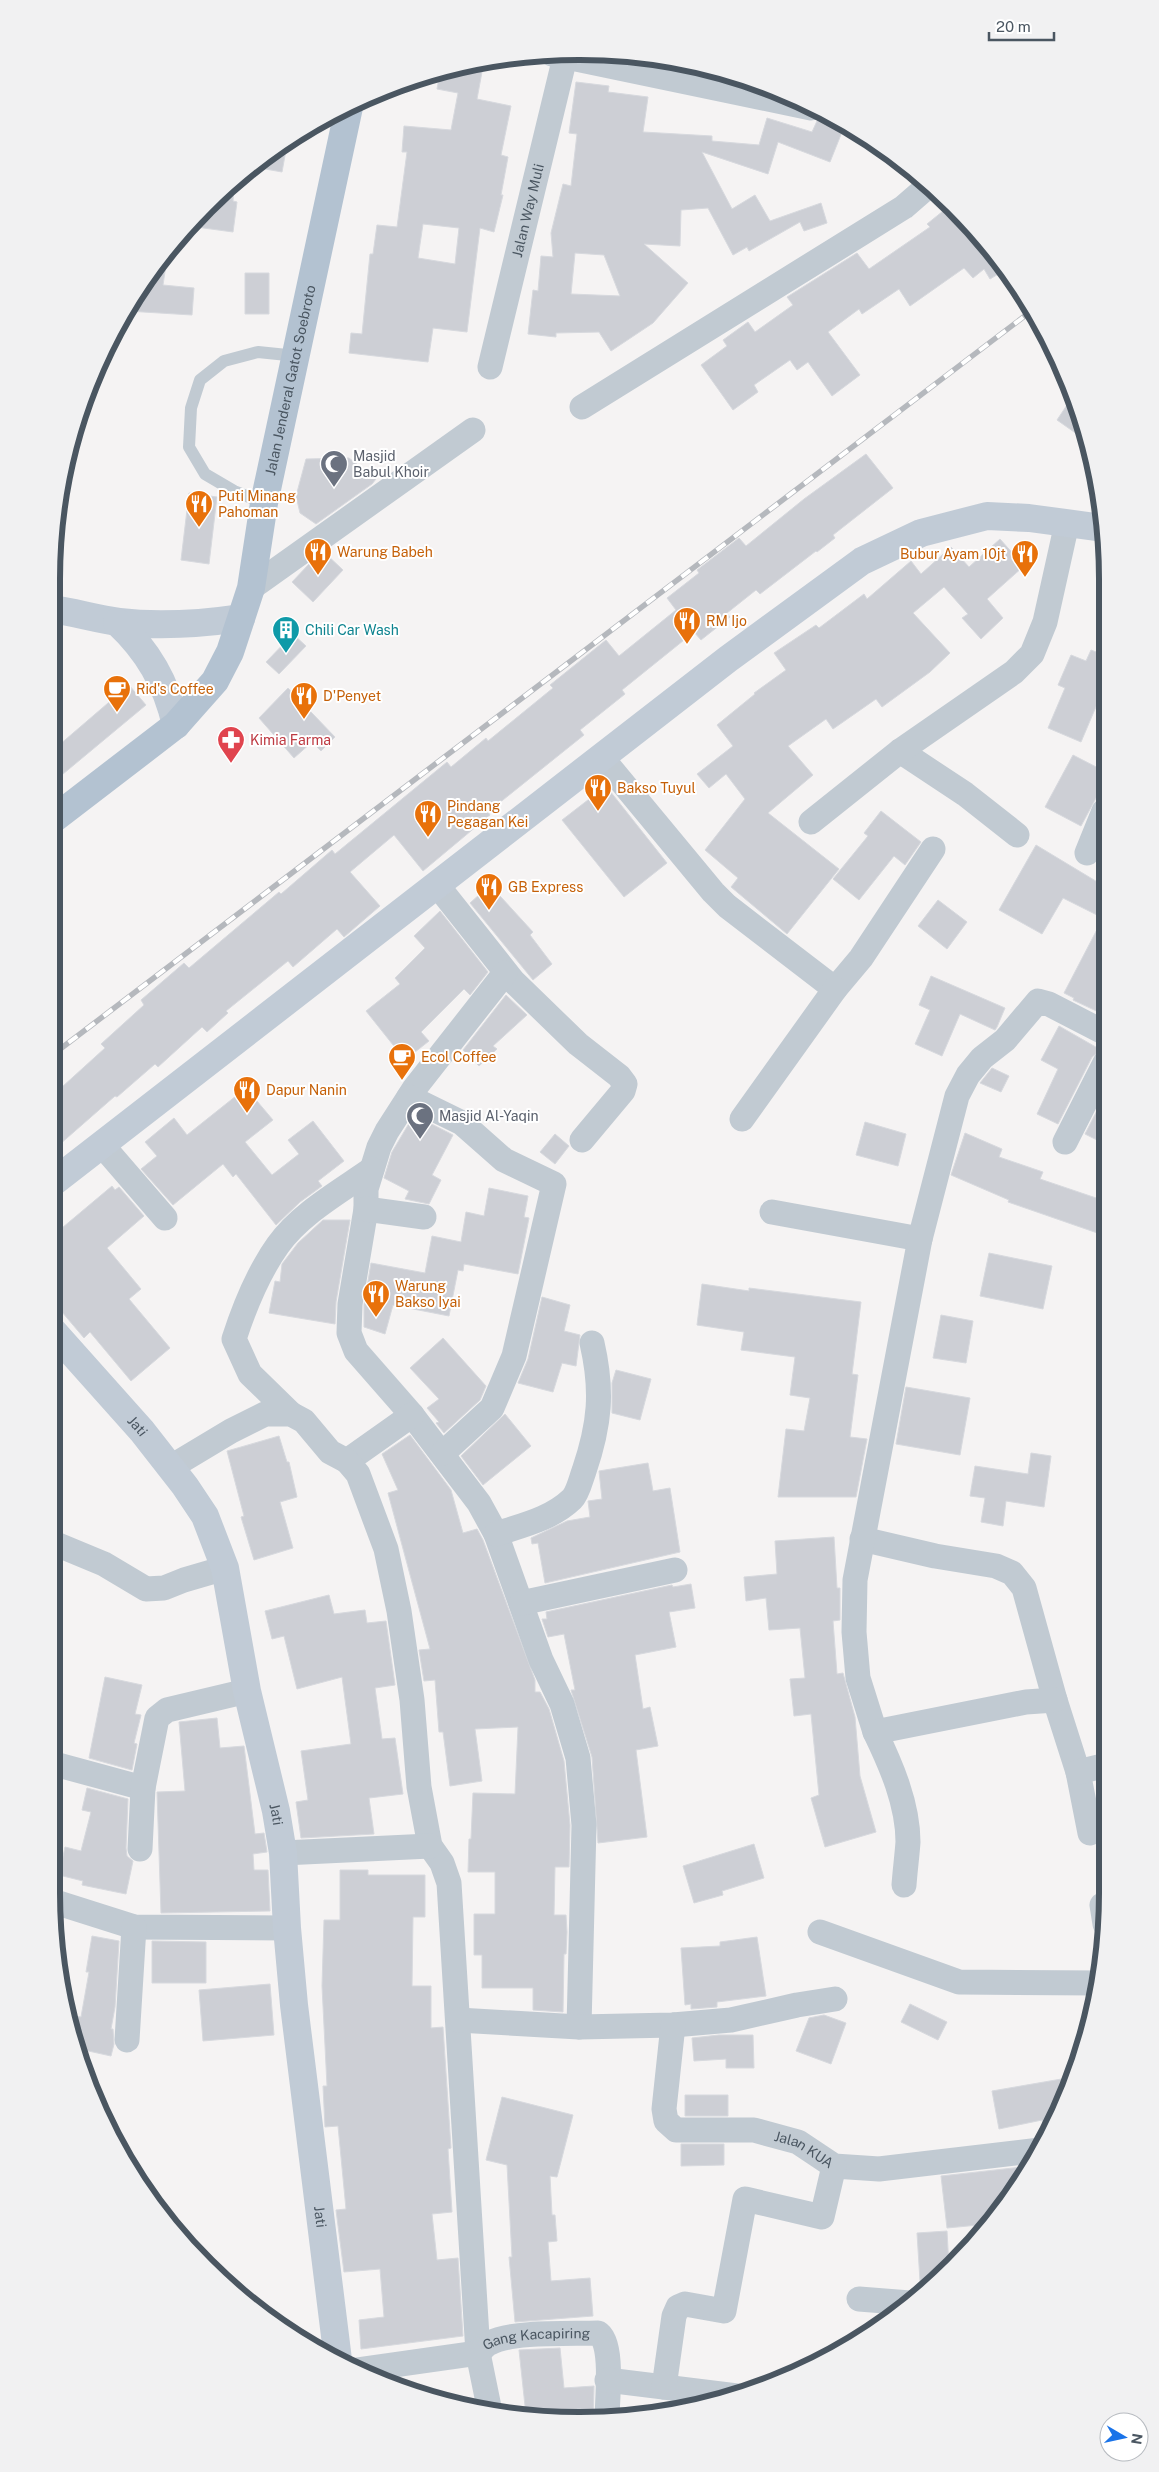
<svg xmlns="http://www.w3.org/2000/svg" width="1159" height="2472" font-family="'Public Sans',sans-serif">
<rect width="100%" height="100%" fill="#f5f3f3"/>
<!-- building -->
<path fill="#cdcfd5" stroke="#d7d9de" fill-rule="evenodd" d="M476 61H484L477 99 511 106 501 155 508 157 501 195H503L494 232 480 228 467 332 433 328 428 362 349 353 351 333 362 334 370 254H373L377 225 397 227 407 152H402L404 126 451 130 458 93 437 89 440 72ZM423 224 459 228 455 264 418 258Z
M576 82 609 86 608 92 648 97 643 132 712 136V141L759 145 767 118 812 132 817 121 822 117 831 120 844 127 830 162 778 142 768 174 702 152 732 209 755 195 770 221 821 203 827 223 804 231 800 222 749 251 747 247 733 255 708 208 681 210 680 246 644 244 688 283 653 323 611 351 599 332 556 333V337L528 334 533 290 538 291 541 256 553 257 551 233 563 184 571 186 577 134 569 133ZM575 253 604 255 620 296 571 294Z
M288 139 282 172 254 167 286 140Z
M234 183 233 201 237 202 233 232 189 226 206 206Z
M948 207 998 258 1005 270 990 279 984 269 973 278 964 268 910 306 899 289 862 314 859 309 828 332 860 375 832 396 808 362 797 370 790 360 754 385 758 392 733 410 701 365 727 346 723 340 748 322 755 332 793 305 787 297 857 253 869 269 930 227 927 224Z
M168 252 163 285 194 288 192 315 127 311 140 286Z
M245 273H269V314H245Z
M1073 396 1078 417 1084 439 1057 420Z
M866 454 893 488 833 535 835 538 817 552 816 551 760 594 756 590 727 613 730 617 701 640 694 632 622 690 625 694 580 730 584 735 488 812 490 815 423 871 394 835 350 872 380 906 344 937 337 929 293 967 288 961 226 1011 228 1013 207 1032 202 1027 158 1067 155 1064 117 1097 115 1096 51 1152V1097L105 1048 101 1044 144 1005 141 1000 184 963 189 968 279 892 281 894 332 850 335 854 447 762 451 767 486 738 488 741 553 688 550 685 606 640 619 656 676 610 667 598 699 573 697 570 739 538 746 546 804 499Z
M349 458 376 479 372 484 316 524 300 513 296 496 306 459Z
M189 493 217 497 209 564 181 560Z
M1000 539 1024 566 987 599 1003 618 981 639 962 618 968 614 944 587 913 613 950 653 930 672 882 707 876 699 833 729 826 719 788 746 813 775 768 813 839 869 787 934 731 887 738 878 705 850 745 799 726 774 709 788 697 774 733 746 717 725 755 694 754 693 786 670 774 653 816 625 819 628 864 594 867 599 911 561 921 574 951 547 969 567Z
M325 553 343 570 313 602 292 582 309 564Z
M293 634 306 646 279 674 266 662Z
M1091 650 1104 655V705L1098 702 1081 742 1048 728 1065 688 1058 685 1071 655 1086 661Z
M129 685 146 705 51 784V752Z
M288 688 335 737 321 751 312 742 294 758 259 718Z
M1073 755 1104 771V783L1081 826 1045 807Z
M606 786 667 863 624 897 562 820Z
M881 811 921 842 905 865 894 856 859 900 833 879 868 836 864 833Z
M1036 845 1104 886 1105 1015 1073 1000 1074 998 1064 993 1103 918 1063 898 1042 934 999 910Z
M490 885 533 932 530 935 552 964 533 980 470 903Z
M938 900 967 922 947 949 918 926Z
M440 911 488 972 470 995 464 989 421 1032 429 1041 405 1060 366 1011 400 984 395 978 425 948 414 936Z
M931 976 1005 1008 997 1027 995 1030 960 1014 942 1056 915 1044 930 1010 919 1005Z
M506 995 527 1015 493 1046 497 1049 479 1066 463 1050Z
M1059 1026 1101 1050 1092 1057 1058 1124 1037 1114 1058 1069 1041 1060Z
M992 1068 1009 1076 1001 1092 980 1083Z
M246 1088 273 1120 245 1142 272 1175 299 1154 288 1140 313 1121 344 1161 318 1181 322 1186 300 1202 276 1225 236 1174 233 1177 223 1164 173 1205 141 1169 157 1156 145 1142 174 1118 187 1135Z
M1105 1095V1144L1085 1134Z
M414 1115 453 1135 432 1175 441 1180 429 1204 405 1199 409 1191 384 1178 392 1152Z
M865 1122 906 1134 898 1166 856 1155Z
M965 1133 1002 1149 999 1157 1043 1172 1040 1179 1105 1201 1106 1236 1008 1202 1009 1200 951 1175Z
M555 1134 569 1146 555 1164 540 1152Z
M112 1186 115 1190 119 1187 144 1216 107 1248 141 1289 129 1299 170 1348 131 1381 90 1332 84 1338 51 1299V1233H56Z
M489 1188 528 1196 524 1217 529 1218 518 1274 464 1264 463 1271 458 1270 449 1316 393 1305 385 1334 364 1327V1305L371 1263 425 1273 432 1236 461 1242 466 1212 484 1216Z
M323 1220H350L336 1302 335 1324 269 1313 275 1281 280 1282 282 1264 298 1243Z
M989 1253 1052 1266 1043 1309 980 1296Z
M702 1284 749 1291V1288L861 1302 852 1374 858 1375 850 1437 867 1439 856 1497H778L786 1429 804 1431 810 1398 790 1395 795 1357 741 1350 744 1332 697 1325Z
M542 1297 570 1305 564 1331 580 1335 576 1366 562 1363 553 1392 518 1383 528 1359Z
M941 1315 973 1321 966 1363 933 1358Z
M443 1338 486 1386 480 1400 444 1433 436 1423 439 1422 427 1408 439 1399 410 1368Z
M616 1370 651 1379 640 1420 612 1413V1383Z
M906 1387 970 1398 960 1455 896 1444Z
M505 1414 531 1446 483 1485 461 1456Z
M410 1435 451 1490 463 1533 477 1529 483 1540 535 1680V1692H540L549 1709 564 1761 570 1825 569 1867H555L554 1915H566L567 1932 566 1954H564L563 2012 533 2010V1988H482V1955H474V1914H495V1872H468L469 1839H471L473 1793 515 1794 518 1727 475 1729 482 1781 450 1786 443 1732H439L435 1680 424 1681 419 1650 430 1649 388 1493 398 1490 382 1454Z
M279 1436 287 1462H289L297 1497 280 1502 293 1548 254 1560 241 1517 244 1516 227 1451Z
M1031 1453 1051 1456 1044 1507 1006 1501 1003 1526 981 1522 985 1498 970 1496 975 1466 1028 1474Z
M648 1463 653 1491 670 1488 680 1552 545 1583 538 1543 532 1544 531 1538 567 1521 590 1517 588 1501 602 1499 599 1471Z
M834 1537 837 1588H840V1620L833 1621 837 1674 843 1673 855 1717 860 1776 876 1832 825 1847 811 1798 819 1795 811 1714 794 1716 790 1679 805 1678 800 1628 769 1630 766 1598 746 1601 744 1577 777 1574 775 1541Z
M691 1584 695 1608 669 1612 676 1647 635 1655 643 1709 650 1707 658 1746 636 1750 647 1837 598 1843 592 1757 571 1690H575L564 1634 548 1637 542 1619H547L546 1612 672 1585 673 1587Z
M329 1595 334 1614 365 1610 367 1623 386 1621 395 1685 375 1688 382 1739 395 1738 403 1794 369 1798 374 1834 301 1838 296 1802 308 1800 301 1751 351 1744 342 1677 297 1689 284 1636 272 1639 265 1611Z
M105 1677 142 1685 135 1714 141 1715 134 1743 137 1744 132 1770 89 1758Z
M217 1718 220 1748 244 1746 255 1834 264 1833 267 1852 253 1854 254 1870H268L270 1911 161 1913 157 1792 185 1791 179 1722Z
M87 1788 128 1799 126 1848 127 1856 133 1861 126 1894 82 1885 83 1881 59 1875 65 1847 81 1851 91 1812 82 1810Z
M754 1844 764 1878 722 1891 723 1895 694 1903 683 1866Z
M340 1870H368V1875H425V1917H413L412 1986H431V2028L443 2027 451 2148 448 2149 452 2212 432 2214 437 2260 458 2258 463 2336 361 2349 359 2320 384 2317 380 2269 344 2272 336 2210 346 2209 338 2126 325 2127 323 2086H327L322 1986 324 1920H340Z
M92 1936 119 1941 115 2007 111 2029H113L114 2044 111 2056 75 2048 67 2015 81 2017 89 1972H86Z
M757 1937 766 1996 717 2002V2007L691 2009V2004L685 2005 681 1948 720 1946V1942Z
M152 1941 206 1942V1983H152Z
M270 1984 274 2035 203 2041 199 1990Z
M910 2004 947 2022 938 2040 901 2022Z
M824 2015 846 2023 831 2064 796 2051 809 2018Z
M719 2035H753L754 2068H726V2059L694 2061 692 2038Z
M1073 2077 1068 2094 1046 2137 1042 2120 999 2129 992 2091Z
M685 2095H728V2116H685Z
M502 2097 573 2115 557 2177 550 2176 552 2215H555L557 2241 548 2242 551 2281 590 2278 593 2316 515 2322 509 2257H512L507 2165 486 2160Z
M681 2144H724V2165L681 2166Z
M1031 2166 989 2224 947 2228 941 2176Z
M947 2231 949 2267 934 2281H920L917 2233Z
M560 2348 564 2388 594 2386 593 2420 579 2421 526 2415 519 2350Z"/>
<g fill="none" stroke-linecap="round" stroke-linejoin="round">
<!-- lane -->
<path stroke="#c1cad2" stroke-width="12" d="M264 503 234 491 205 474 189 447 191 408 200 380 224 361 258 352 297 356"/>
<!-- street -->
<g stroke="#c1cad2" stroke-width="25">
<path d="M552 54 811 108"/>
<path id="s1" d="M490 367 566 53"/>
<path d="M582 407 904 207 927 187"/>
<path d="M251 588 473 430"/>
<path d="M900 751 965 794 1017 835"/>
<path d="M602 758 713 892 727 906 835 989 861 958 933 849"/>
<path d="M811 822 900 751 1014 672 1032 654 1045 622 1067 523"/>
<path d="M1087 853 1104 811"/>
<path d="M437 885 513 981 578 1044 619 1076 625 1084 623 1091 582 1140"/>
<path d="M505 973 414 1089 387 1131 379 1147 366 1189V1209L350 1304 349 1333 356 1351 412 1415 479 1503 496 1534 541 1660 562 1704 578 1758 584 1825 579 2027"/>
<path d="M409 1097 462 1123 504 1160 554 1184 514 1356 492 1408 443 1453"/>
<path d="M742 1119 835 989"/>
<path d="M1065 1142 1105 1063"/>
<path d="M102 1145 165 1218"/>
<path d="M366 1209 424 1217"/>
<path d="M772 1212 920 1239"/>
<path d="M291 1414 250 1374 234 1339C245 1305 258 1273 278 1245 301 1213 341 1191 372 1169"/>
<path d="M347 1461 412 1415"/>
<path d="M171 1467 231 1431 265 1414H291L304 1421 330 1452 347 1461 358 1474 386 1549 399 1611 412 1700 419 1787 430 1846 442 1863 449 1883 478 2353 490 2412"/>
<path d="M496 1534C523 1525 551 1519 572 1499 578 1493 581 1479 584 1471 600 1424 603 1391 592 1343"/>
<path d="M862 1539 935 1556 996 1566 1012 1573 1024 1588 1055 1700 1078 1772 1090 1833"/>
<path d="M51 1542 104 1564 146 1589 164 1588 184 1580 225 1568"/>
<path d="M521 1603 675 1570"/>
<path d="M875 1732 858 1678 854 1632 855 1580 920 1239 957 1096 968 1075 982 1058 1005 1040 1038 1001 1049 1004 1105 1033"/>
<path d="M51 1763 143 1788"/>
<path d="M1078 1772 1107 1765"/>
<path d="M140 1849 143 1788 157 1718 167 1710 247 1691"/>
<path d="M283 1853 430 1846"/>
<path d="M904 1885C905 1871 907 1856 908 1842 908 1804 891 1765 875 1732L1026 1702 1055 1700"/>
<path d="M52 1901 134 1927 287 1928"/>
<path d="M1102 1905 1105 1924"/>
<path d="M820 1932 959 1982 1099 1983"/>
<path d="M458 2020 579 2027 673 2025 731 2020 797 2005 835 1999"/>
<path id="s2" d="M673 2025 664 2109 666 2121 676 2130H754L798 2142 834 2166 879 2169 1040 2150"/>
<path d="M127 2040 134 1927"/>
<path d="M859 2299 910 2303"/>
<path id="s3" d="M358 2370 478 2353C482 2350 485 2345 490 2343 512 2331 571 2334 598 2333 614 2342 607 2401 607 2419"/>
<path d="M607 2380 737 2396"/>
<path d="M664 2387 674 2316 678 2307 685 2304 724 2311 745 2199 822 2217 834 2166"/>
</g>
<!-- secondary -->
<g stroke="#c1cbd6" stroke-width="28">
<path d="M51 609C74 612 96 619 119 622 161 627 200 624 241 618"/>
<path d="M117 622C148 651 166 682 176 725"/>
<path d="M51 1184 728 659 862 561 921 533 987 516 1029 518 1103 528"/>
<path id="s4" d="M51 1329 142 1431 185 1486 205 1516 225 1568 247 1691 276 1811 283 1853 287 1928 294 2005 338 2360"/>
</g>
<!-- primary -->
<path stroke="#b3c2d1" stroke-width="28" id="s5" d="M51 821 176 725 215 681 230 652 251 588 264 503 349 107"/>
<defs>
<path id="rail" d="M51 1056 1030 312"/>
</defs>
<!-- rail casing -->
<use href="#rail" stroke="#b5b8bd" stroke-width="5.5"/>
<!-- rail -->
<use href="#rail" stroke="#fff" stroke-width="4" stroke-dasharray="11" stroke-linecap="butt"/>
</g>
<!-- icons -->
<defs>
<symbol id="mosque-pin" viewBox="-11 -11 22 30"><path d="M0 17L-7.5 6A9.5 9.5 0 1 1 7.5 6Z" fill="#6b7280" stroke="#fff"/><path d="M3.5-4.9A6 6 0 1 0 3.5 4.9A5 5 0 1 1 3.5-4.9Z" fill="#fff"/></symbol>
<symbol id="restaurant-pin" viewBox="-11 -11 22 30"><path d="M0 17L-7.5 6A9.5 9.5 0 1 1 7.5 6Z" fill="#e8710a" stroke="#fff"/><path d="M-5-6h1v4h1v-4h1v4h1v-4h1v5L-1.5 .5V6h-2V.5L-5-1ZM5-6V6H3V1.5H1.5Q1.5-4 5-6Z" fill="#fff"/></symbol>
<symbol id="building-pin" viewBox="-11 -11 22 30"><path d="M0 17L-7.5 6A9.5 9.5 0 1 1 7.5 6Z" fill="#0f9aa8" stroke="#fff"/><path d="M-4-6H4V6H1V3H-1V6H-4ZM-2.5-4.3h1.7v1.8h-1.7ZM.8-4.3h1.7v1.8H.8ZM-2.5-1h1.7V.8h-1.7ZM.8-1h1.7V.8H.8Z" fill="#fff"/></symbol>
<symbol id="cafe-pin" viewBox="-11 -11 22 30"><path d="M0 17L-7.5 6A9.5 9.5 0 1 1 7.5 6Z" fill="#e8710a" stroke="#fff"/><path d="M-5.5-4.5H6V0H3Q3 3.5 0 3.5H-2.5Q-5.5 3.5-5.5 0ZM3-3.2v2h1.7v-2ZM-6 4.5H4V6H-6Z" fill="#fff"/></symbol>
<symbol id="pharmacy-pin" viewBox="-11 -11 22 30"><path d="M0 17L-7.5 6A9.5 9.5 0 1 1 7.5 6Z" fill="#e0444e" stroke="#fff"/><path d="M-2-6h4v4h4v4h-4v4h-4v-4h-4v-4h4Z" fill="#fff"/></symbol>
</defs>
<g fill-rule="evenodd">
<use href="#mosque-pin" x="318" y="448" width="32" height="43"/>
<use href="#restaurant-pin" x="183" y="488" width="32" height="43"/>
<use href="#restaurant-pin" x="302" y="536" width="32" height="43"/>
<use href="#restaurant-pin" x="1009" y="538" width="32" height="43"/>
<use href="#restaurant-pin" x="671" y="605" width="32" height="43"/>
<use href="#building-pin" x="270" y="614" width="32" height="43"/>
<use href="#cafe-pin" x="101" y="673" width="32" height="43"/>
<use href="#restaurant-pin" x="288" y="680" width="32" height="43"/>
<use href="#pharmacy-pin" x="215" y="724" width="32" height="43"/>
<use href="#restaurant-pin" x="582" y="772" width="32" height="43"/>
<use href="#restaurant-pin" x="412" y="798" width="32" height="43"/>
<use href="#restaurant-pin" x="473" y="871" width="32" height="43"/>
<use href="#cafe-pin" x="386" y="1041" width="32" height="43"/>
<use href="#restaurant-pin" x="231" y="1074" width="32" height="43"/>
<use href="#mosque-pin" x="404" y="1100" width="32" height="43"/>
<use href="#restaurant-pin" x="360" y="1278" width="32" height="43"/>
</g>
<g text-anchor="middle" stroke-width="4" stroke-linejoin="round" paint-order="stroke">
<!-- street labels -->
<g font-size="14" fill="#4a5661" stroke="#fff">
<text dy="5" stroke="none"><textPath href="#s1" startOffset="161">Jalan Way Muli</textPath></text>
<text dy="5" stroke="none"><textPath href="#s5" startOffset="528">Jalan Jenderal Gatot Soebroto</textPath></text>
<text dy="5" stroke="none"><textPath href="#s4" startOffset="130">Jati</textPath></text>
<text dy="5" stroke="none"><textPath href="#s4" startOffset="550">Jati</textPath></text>
<text dy="5" stroke="none"><textPath href="#s2" startOffset="242">Jalan KUA</textPath></text>
<text dy="5" stroke="none"><textPath href="#s4" startOffset="955">Jati</textPath></text>
<text dy="5" stroke="none"><textPath href="#s3" startOffset="184">Gang Kacapiring</textPath></text>
</g>
<!-- worship labels -->
<g font-size="14" fill="#5b616d" stroke="#fff" text-anchor="start">
<text x="353" y="461">Masjid<tspan x="353" dy="16">Babul Khoir</tspan></text>
<text x="439" y="1121">Masjid Al-Yaqin</text>
</g>
<!-- food labels -->
<g font-size="14" fill="#c56008" stroke="#fff" text-anchor="start">
<text x="218" y="501">Puti Minang<tspan x="218" dy="16">Pahoman</tspan></text>
<text x="337" y="557">Warung Babeh</text>
<text x="1006" y="559" text-anchor="end">Bubur Ayam 10jt</text>
<text x="706" y="626">RM Ijo</text>
<text x="136" y="694">Rid's Coffee</text>
<text x="323" y="701">D'Penyet</text>
<text x="617" y="793">Bakso Tuyul</text>
<text x="447" y="811">Pindang<tspan x="447" dy="16">Pegagan Kei</tspan></text>
<text x="508" y="892">GB Express</text>
<text x="421" y="1062">Ecol Coffee</text>
<text x="266" y="1095">Dapur Nanin</text>
<text x="395" y="1291">Warung<tspan x="395" dy="16">Bakso Iyai</tspan></text>
</g>
<!-- culture labels -->
<g font-size="14" fill="#0d838f" stroke="#fff" text-anchor="start">
<text x="305" y="635">Chili Car Wash</text>
</g>
<!-- health labels -->
<g font-size="14" fill="#be3a42" stroke="#fff" text-anchor="start">
<text x="250" y="745">Kimia Farma</text>
</g>
</g>
<!-- crop -->
<path d="M0 0H1159V2472H0ZM579 60H580A519 519 0 0 1 1099 579V1893A519 519 0 0 1 580 2412H579A519 519 0 0 1 60 1893V579A519 519 0 0 1 579 60Z" fill="#f1f1f2" fill-rule="evenodd"/>
<path fill="none" stroke="#4a5661" stroke-width="6" d="M579 60H580A519 519 0 0 1 1099 579V1893A519 519 0 0 1 580 2412H579A519 519 0 0 1 60 1893V579A519 519 0 0 1 579 60Z"/>
<!-- north arrow -->
<g transform="translate(1124 2437) rotate(99)"><circle r="24" fill="#ffffff" stroke="#b7bbc0"/>
<path d="M0-4L9 19L0 12L-9 19Z" fill="#1a73e8"/>
<text y="-8" font-size="14" font-weight="bold" text-anchor="middle" fill="#4a5661">N</text>
</g>
<!-- scale -->
<path d="M989 32v8h65v-8" fill="none" stroke="#4a5661" stroke-width="2.5"/>
<text x="996" y="32" font-size="15" fill="#4a5661" stroke="#ffffff" stroke-width="4" paint-order="stroke">20 m</text>
</svg>
